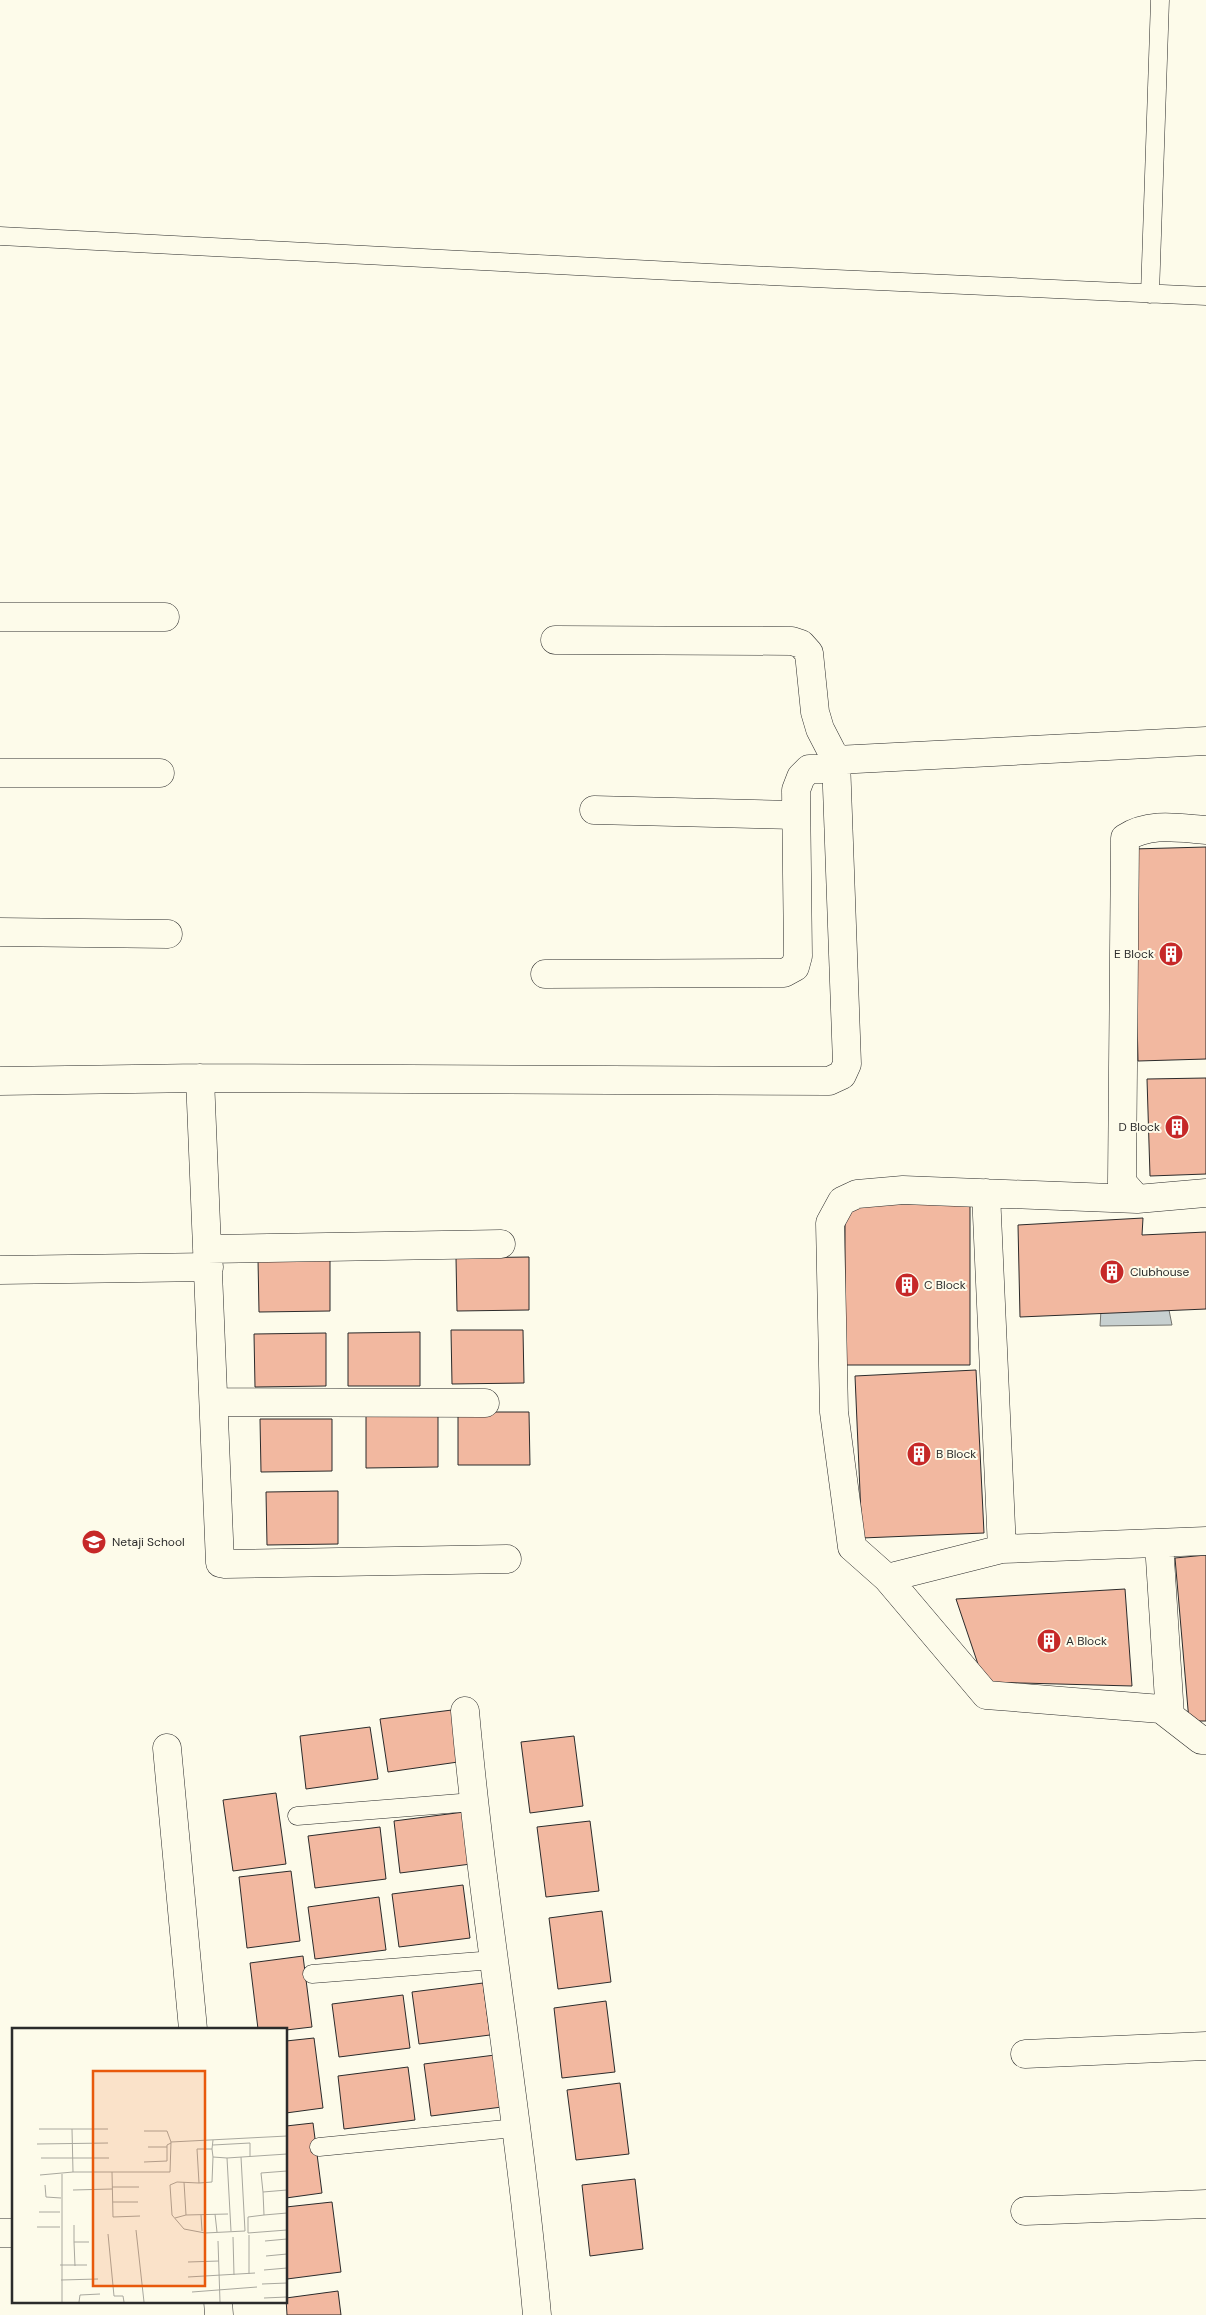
<svg xmlns="http://www.w3.org/2000/svg" width="1206" height="2315" font-family="'DM Sans',sans-serif">
<rect width="100%" height="100%" fill="#fdfbea"/>
<!-- water -->
<path fill="#c7d0d0" stroke="#74746e" d="M1164 1285 1172 1325 1100 1326 1101 1310Z"/>
<!-- building -->
<path fill="#f2b8a0" stroke="#2b2b2b" d="M1206 847V1059L1138 1061 1133 849Z
M1206 1078V1174L1150 1176 1147 1079Z
M845 1204H970V1365H845Z
M1143 1218 1142 1235 1206 1232V1309L1020 1317 1018 1225Z
M529 1257V1310L457 1311 456 1258Z
M330 1258V1311L259 1312 258 1259Z
M451 1330H523L524 1383 452 1384Z
M420 1332V1386H348V1333Z
M326 1333V1386L255 1387 254 1334Z
M976 1370 984 1533 862 1538 855 1376Z
M458 1412H529L530 1465H458Z
M438 1414V1467L366 1468V1415Z
M260 1419H332V1471L261 1472Z
M338 1491V1544L267 1545 266 1492Z
M1206 1555V1721H1189L1175 1558Z
M1125 1589 1132 1686 984 1682 956 1599Z
M452 1710 458 1762 388 1772 380 1719Z
M370 1727 378 1779 306 1789 300 1736Z
M574 1736 583 1806 530 1813 521 1742Z
M276 1793 286 1864 233 1871 223 1800Z
M464 1812 471 1864 400 1873 394 1821Z
M590 1821 599 1891 546 1897 537 1827Z
M380 1827 386 1879 315 1888 308 1836Z
M291 1871 300 1941 247 1948 239 1877Z
M463 1885 470 1938 399 1947 392 1894Z
M379 1897 386 1950 315 1959 308 1907Z
M602 1911 611 1982 558 1989 549 1918Z
M303 1956 312 2027 286 2030 258 2029 250 1963Z
M483 1983 490 2035 419 2044 412 1992Z
M403 1995 410 2048 339 2057 332 2004Z
M606 2001 615 2072 562 2078 554 2008Z
M314 2038 323 2108 286 2113V2041Z
M495 2055 502 2107 431 2116 424 2064Z
M408 2067 415 2120 344 2129 338 2076Z
M620 2083 629 2154 576 2160 567 2090Z
M313 2123 322 2193 286 2198V2126Z
M635 2179 643 2249 590 2256 582 2185Z
M332 2202 341 2272 287 2279 286 2207Z
M338 2291 341 2315H287L286 2298Z"/>
<g fill="none" stroke-linecap="round" stroke-linejoin="round">
<defs>
<path id="lane" d="M0 236 770 276 1206 296
M1150 294 1160 0
M297 1816 473 1802
M312 1974 494 1960
M319 2147 516 2128"/>
<path id="street" d="M0 617H165
M555 640 792 641 801 644 809 653 815 712 820 729 836 760
M0 773H160
M594 810 796 815
M1206 830C1178 828 1150 822 1125 838L1122 1182 1137 1199 903 1190 857 1194 842 1201 830 1223 834 1412 852 1547 887 1578 986 1695 1161 1709 1201 1740H1206
M0 932 168 934
M545 974 784 973 795 967 798 956 796 790 801 777 809 769H836
M200 1078 220 1563 225 1564 507 1559
M0 1081 200 1078 829 1081 842 1075 847 1064 836 760 1206 741
M1137 1199 1206 1193
M208 1249 501 1244
M0 1270 209 1267
M214 1402 485 1403
M1159 1543 1170 1716
M1002 1549 1206 1541
M887 1578 1002 1549 986 1193
M465 1711C483 1913 519 2113 537 2315
M167 1748 193 2029
M1025 2054 1206 2046
M1025 2211 1206 2204
M0 2233H14
M218 2301 219 2315"/>
</defs>
<!-- lane casing -->
<use href="#lane" stroke="#2b2b2b" stroke-width="19"/>
<!-- street casing -->
<use href="#street" stroke="#2b2b2b" stroke-width="29"/>
<!-- lane -->
<use href="#lane" stroke="#fdfbea" stroke-width="18"/>
<!-- street -->
<use href="#street" stroke="#fdfbea" stroke-width="28"/>
</g>
<!-- icons -->
<defs>
<symbol id="building-disc" viewBox="-11 -11 22 22"><circle r="9.5" fill="#c62828" stroke="#fdfbea"/><path d="M-4-6H4V6H1V3H-1V6H-4ZM-2.5-4.3h1.7v1.8h-1.7ZM.8-4.3h1.7v1.8H.8ZM-2.5-1h1.7V.8h-1.7ZM.8-1h1.7V.8H.8Z" fill="#fff"/></symbol>
<symbol id="school-disc" viewBox="-11 -11 22 22"><circle r="9.5" fill="#c62828" stroke="#fdfbea"/><path d="M0-5L7-2L0 1L-7-2ZM-4 1L0 2.5L4 1V4Q0 6-4 4Z" fill="#fff"/></symbol>
</defs>
<g fill-rule="evenodd">
<use href="#building-disc" x="1157" y="940" width="28" height="28"/>
<use href="#building-disc" x="1163" y="1113" width="28" height="28"/>
<use href="#building-disc" x="1098" y="1258" width="28" height="28"/>
<use href="#building-disc" x="893" y="1271" width="28" height="28"/>
<use href="#building-disc" x="905" y="1440" width="28" height="28"/>
<use href="#school-disc" x="80" y="1528" width="28" height="28"/>
<use href="#building-disc" x="1035" y="1627" width="28" height="28"/>
</g>
<g text-anchor="middle" stroke-width="4" stroke-linejoin="round" paint-order="stroke">
<!-- poi labels -->
<g font-size="12" fill="#2b2b2b" stroke="#fdfbea" text-anchor="start">
<text x="1154" y="958" text-anchor="end">E Block</text>
<text x="1160" y="1131" text-anchor="end">D Block</text>
<text x="1130" y="1276">Clubhouse</text>
<text x="924" y="1289">C Block</text>
<text x="936" y="1458">B Block</text>
<text x="112" y="1546">Netaji School</text>
<text x="1066" y="1645">A Block</text>
</g>
</g>
<!-- overview -->
<g transform="translate(12 2028)">
<rect width="275" height="275" fill="#fdfbea"/>
<path fill="none" stroke="#a9a89e" stroke-width="1" d="M27 101H96M132 103H155L159 114M201 112 200 121H185L187 155 165 154 158 157 160 187 172 201 193 205 233 203 229 129M25 116 96 115M201 117 238 115V128M136 119H155M200 121 201 129 215 130M29 130H97M132 134 155 133V117L159 115M275 143 249 145 251 164 275 162M61 144H158L159 114 275 108M100 144 101 189 128 188M28 147 61 144 60 101M187 155 200 154 201 129M33 157 34 169 49 170M100 159H127M61 162 100 161M251 164 252 187 275 185M101 174H126M27 184H48M203 186 205 204M174 187 216 186M189 187 190 203M252 187 236 189V205L275 202M163 190 174 187 172 154M62 197V214M25 199H48M124 202 132 274M219 203 215 130 275 126M96 206 102 268H111L112 274M237 207V246M221 209 222 247M206 213 208 274M253 213 275 211M254 228 275 226M176 234 207 233M48 237H75M63 238 62 214H77M252 242 275 240M176 249 243 245M49 252 86 251M250 256 275 255M180 264 245 259M252 270 275 269M50 274V146M67 274 68 267 88 266"/>
<path fill="#e8590c" fill-opacity="0.15" stroke="#e8590c" stroke-width="2.5" d="M81 43H193V258H81Z"/>
<rect width="275" height="275" fill="none" stroke="#2b2b2b" stroke-width="2.5"/>
</g>
</svg>
